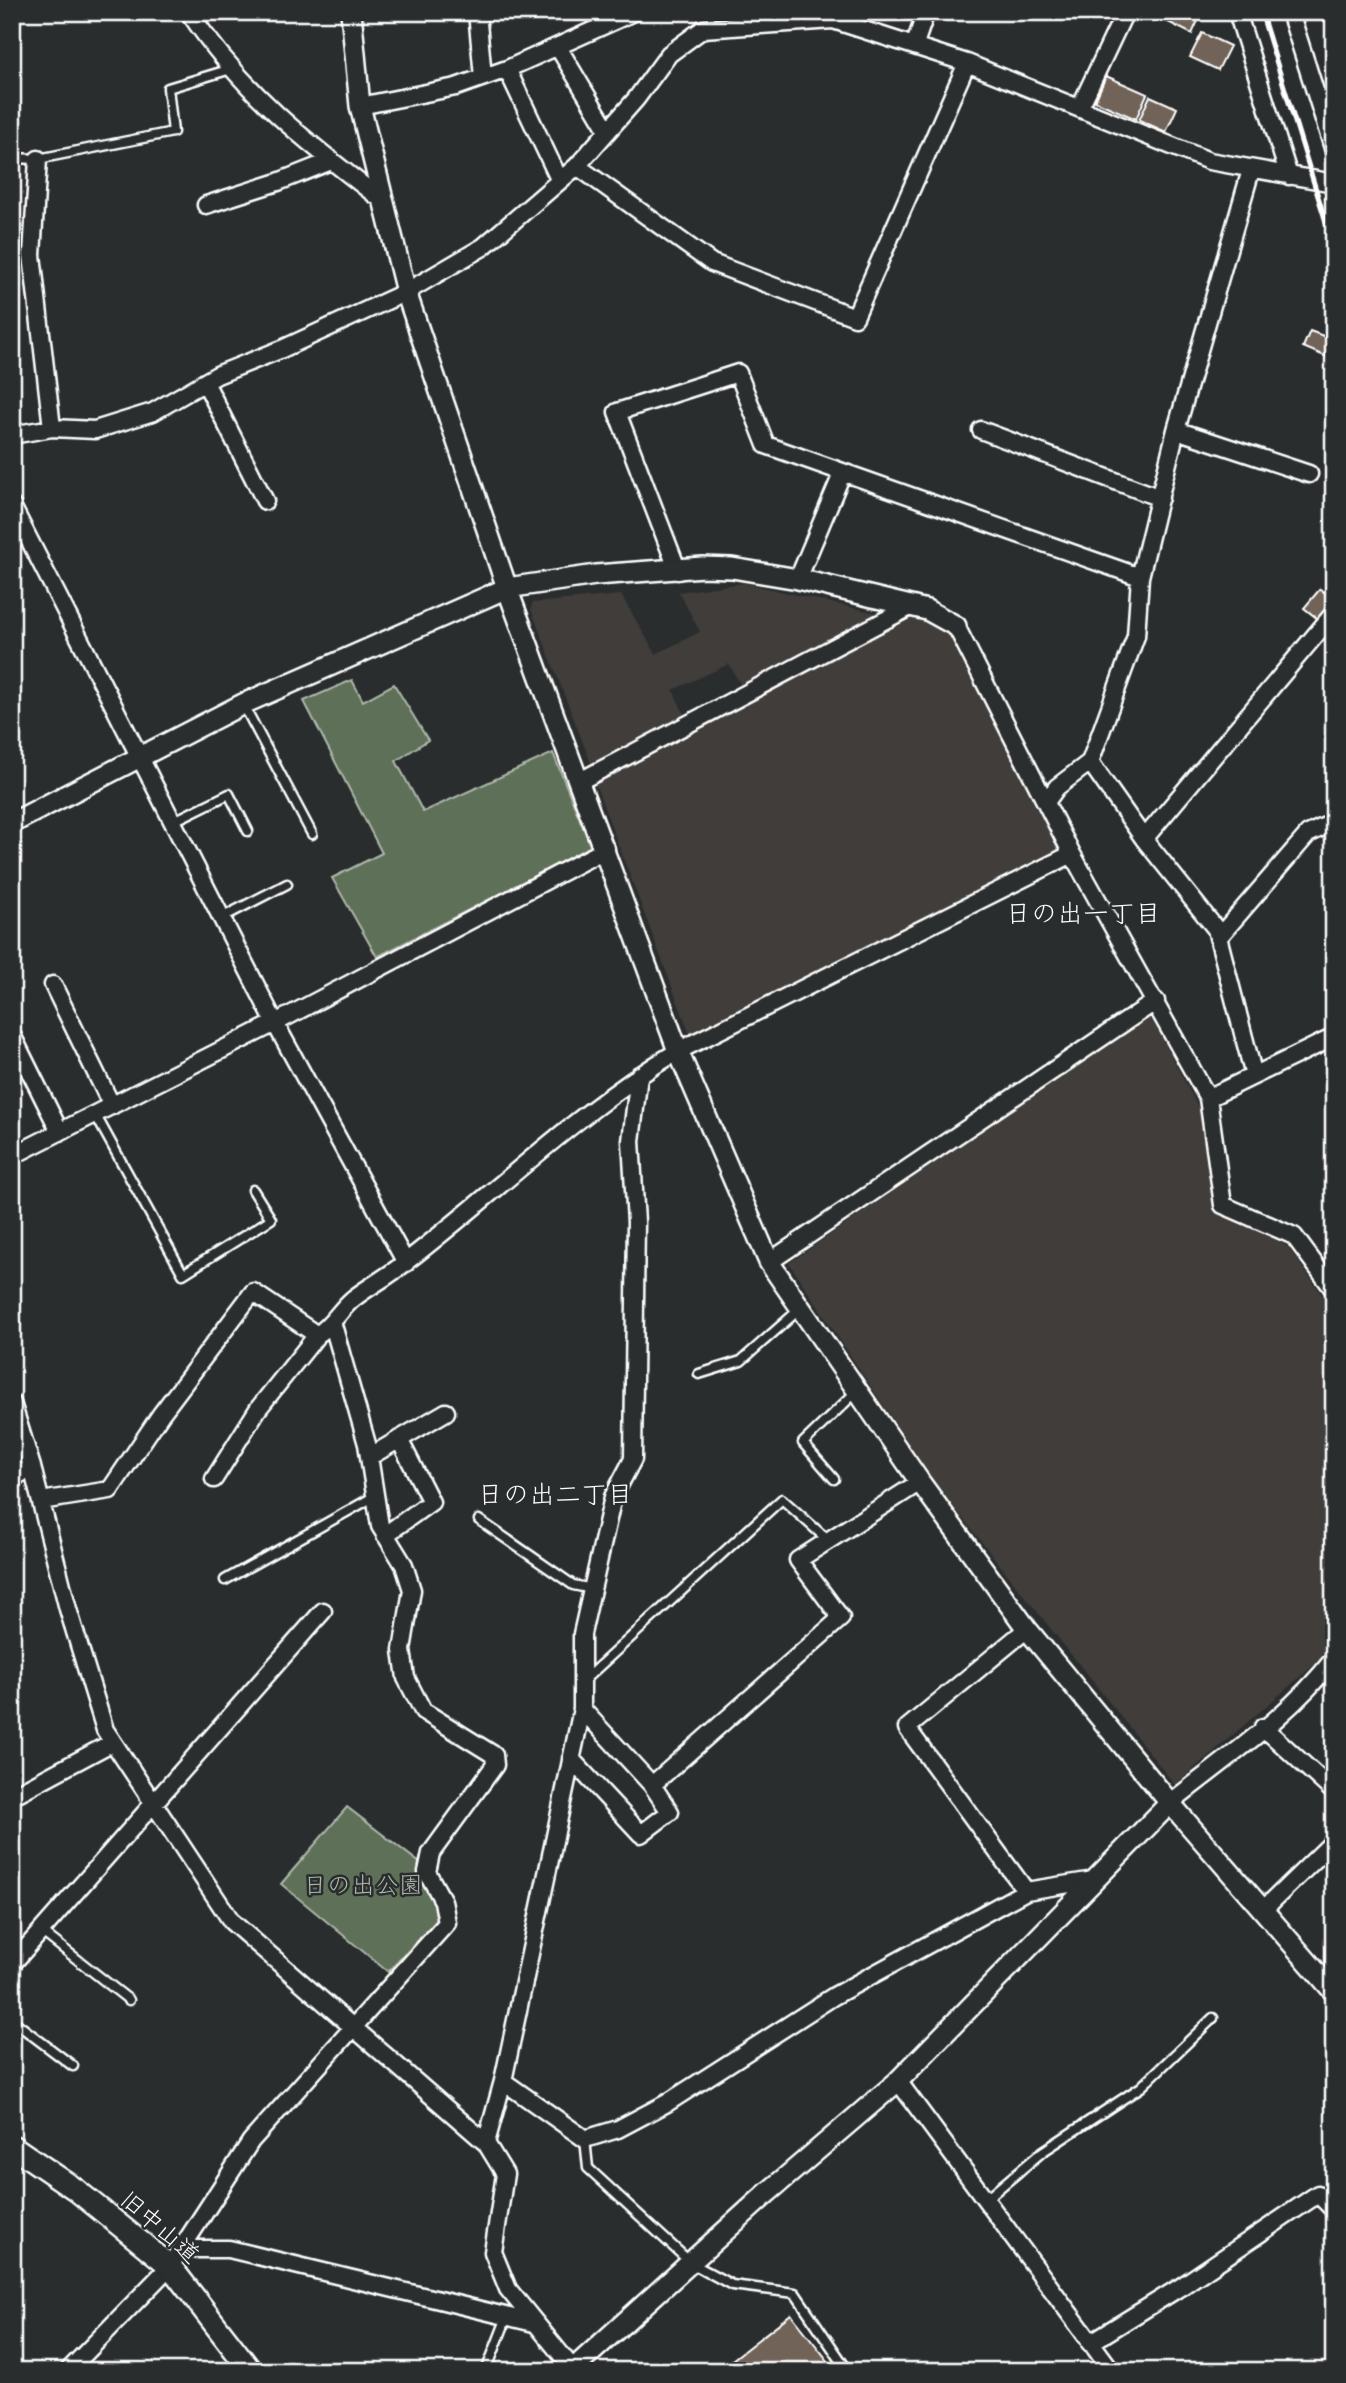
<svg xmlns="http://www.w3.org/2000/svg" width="1346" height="2383" font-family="Itim,'Klee One',sans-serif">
<rect width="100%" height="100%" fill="#2a2d2e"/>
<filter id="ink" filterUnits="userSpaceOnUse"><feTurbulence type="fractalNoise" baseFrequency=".0143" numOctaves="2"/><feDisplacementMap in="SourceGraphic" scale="14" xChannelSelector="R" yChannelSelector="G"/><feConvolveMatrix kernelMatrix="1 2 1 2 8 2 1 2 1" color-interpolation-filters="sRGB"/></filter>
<g filter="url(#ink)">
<!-- built -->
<path fill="#403d3b" d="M744 583 885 615 743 689 729 664 673 690 686 718 592 766 531 609 532 603 621 595 656 654 700 632 679 592Z
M915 617 952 634 1060 851 691 1037 594 781Z
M1150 1015 1199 1109 1221 1212 1287 1246 1334 1311V1643L1329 1652 1175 1785 934 1482 789 1263Z"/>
<!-- green -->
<path fill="#5f7059" stroke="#afb8ac" stroke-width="2" d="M352 680 363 701 394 684 428 740 396 761 423 812 553 753 591 847 377 957 332 878 382 853 304 701Z
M347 1807 421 1864 437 1903 439 1918 388 1972 281 1884Z"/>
<!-- building -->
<path fill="#726359" stroke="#fff" stroke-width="2" d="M1168 12H1202L1192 34 1164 20Z
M1202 33 1230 46 1218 70 1190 57Z
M1106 76 1147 94 1136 119 1095 101Z
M1150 96 1177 108 1166 132 1139 120Z
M1310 331 1334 340V360L1303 347Z
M1320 589 1334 600 1318 619 1304 608Z
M791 2314 836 2371H718Z"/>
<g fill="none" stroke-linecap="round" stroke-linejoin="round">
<defs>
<path id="service" d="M12 158 38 159 173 132 168 88 231 69
M243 704 312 834
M172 822 229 794 248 831
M221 918 287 884
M95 1114 183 1274 271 1219 253 1190
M699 1374 741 1361 801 1308
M834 1479 803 1443 857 1391
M479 1520 573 1585 592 1589
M225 1580 375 1496
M583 1681 782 1499 829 1541
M41 1931 129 2000
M12 2020 73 2066
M585 2139 588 2168 691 2263 732 2285 795 2293 848 2371
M985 2200 1042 2152 1141 2087 1213 2018
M486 2371 507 2317"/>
<path id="minor" d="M189 12C243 93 306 142 382 200
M477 12 483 77
M1237 12 1289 176
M1290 12 1334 151
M915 44 926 12
M558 47 608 131
M507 69 559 179
M360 106 456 87 507 69 634 12
M1080 107 1125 12
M38 159 32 255 52 428
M577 166 712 263 855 317 967 63
M206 205 278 182 331 161
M205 382 265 501
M981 430 1160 498
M1176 430 1309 474
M12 435 52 428 95 430 153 412 217 375 282 349 406 292 483 247 577 166 636 99 669 54 703 29 833 20 967 63 1209 161 1334 183
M12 506 275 1023 406 1263
M678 571 617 412 738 373 766 445 1140 577
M798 579 842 474
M956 626 1072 854 1208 1098 1223 1205 1294 1236 1334 1290
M1090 762 1144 839 1216 929 1254 1076
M580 781 912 606
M1046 802 1057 787 1090 762 1136 636 1140 577 1176 430 1251 170
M1144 839 1334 613
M1218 938 1308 834 1334 822
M53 985 112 1106
M12 1035 60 1132
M1208 1098 1334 1037
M12 1156 275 1023 606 849
M769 1262 1156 1001
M12 1403 32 1467 68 1609 105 1730 232 1922 486 2143 505 2174 493 2252 508 2289 573 2369
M369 1457 446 1412
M12 1479 32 1467
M214 1479 258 1409 317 1335
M41 1501 110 1490 161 1414 253 1292 317 1335C333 1325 340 1309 354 1298 371 1285 391 1275 407 1261 498 1191 579 1110 678 1051L1072 854
M385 1535 431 1502 399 1439
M582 1709 652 1785 841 1618 798 1560 920 1482
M1263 1727 1334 1792
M571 1759 641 1834 670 1812 652 1785
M12 1796 113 1742
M1170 1803C1225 1759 1291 1715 1334 1658
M1026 1891 907 1728 1027 1629
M1263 1910 1334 1841
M12 1964 323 1611
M503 2081 585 2139 618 2129 667 2103 834 1996 1026 1891 1094 1880
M898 2081 1112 2371
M486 2143 503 2081 582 1709V1634L613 1497 633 1459 636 1222 631 1141 639 1075
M184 2249H229L534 2323
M1090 2343 1182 2286 1318 2194 1334 2210
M68 2371 170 2266 251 2141 447 1923 443 1901 427 1872 431 1853 495 1765 494 1755 423 1711 406 1678 402 1650 412 1590 404 1565 380 1526 367 1444 333 1325"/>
<path id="tertiary" d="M351 12 360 106 406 292 507 588 678 1051 769 1262 920 1482 1027 1629 1170 1803 1334 1992
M12 823 243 704 507 588 596 575 703 567 732 568 798 579 927 610 956 626
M571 2371 766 2194 898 2081 1170 1803"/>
<path id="secondary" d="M12 2146 75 2189 170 2266 251 2371"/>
</defs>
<!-- service casing -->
<use href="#service" stroke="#fff" stroke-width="13"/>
<!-- minor casing -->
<use href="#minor" stroke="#fff" stroke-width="21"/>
<!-- tertiary casing -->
<use href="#tertiary" stroke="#fff" stroke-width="24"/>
<!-- secondary casing -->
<use href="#secondary" stroke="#fff" stroke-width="26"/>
<!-- service -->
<use href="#service" stroke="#2a2d2e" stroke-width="8"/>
<!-- minor -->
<use href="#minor" stroke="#2a2d2e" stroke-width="16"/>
<!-- tertiary -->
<use href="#tertiary" stroke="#2a2d2e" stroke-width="19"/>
<!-- secondary -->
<use href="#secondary" stroke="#2a2d2e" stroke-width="21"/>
<!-- rail -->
<path stroke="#fff" stroke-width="5" d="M1261 12 1334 248"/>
</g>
</g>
<g text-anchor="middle" stroke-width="5" stroke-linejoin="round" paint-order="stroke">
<!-- park labels -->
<g font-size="24" fill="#afb8ac" stroke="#2a2d2e">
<text x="363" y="1893">日の出公園</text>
</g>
<!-- street labels -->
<g font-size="24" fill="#fff" stroke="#2a2d2e">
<text transform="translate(160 2227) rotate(41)" y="8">旧中山道</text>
</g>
<!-- neighbourhood labels -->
<g font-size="26" fill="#fff" stroke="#2a2d2e">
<text x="1083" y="922">日の出一丁目</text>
<text x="555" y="1503">日の出二丁目</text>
</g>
</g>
<!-- margin -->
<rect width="1346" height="2383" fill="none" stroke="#2a2d2e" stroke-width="42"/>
<rect x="21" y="21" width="1304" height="2341" fill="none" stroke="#fff" stroke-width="2.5" filter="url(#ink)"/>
</svg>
